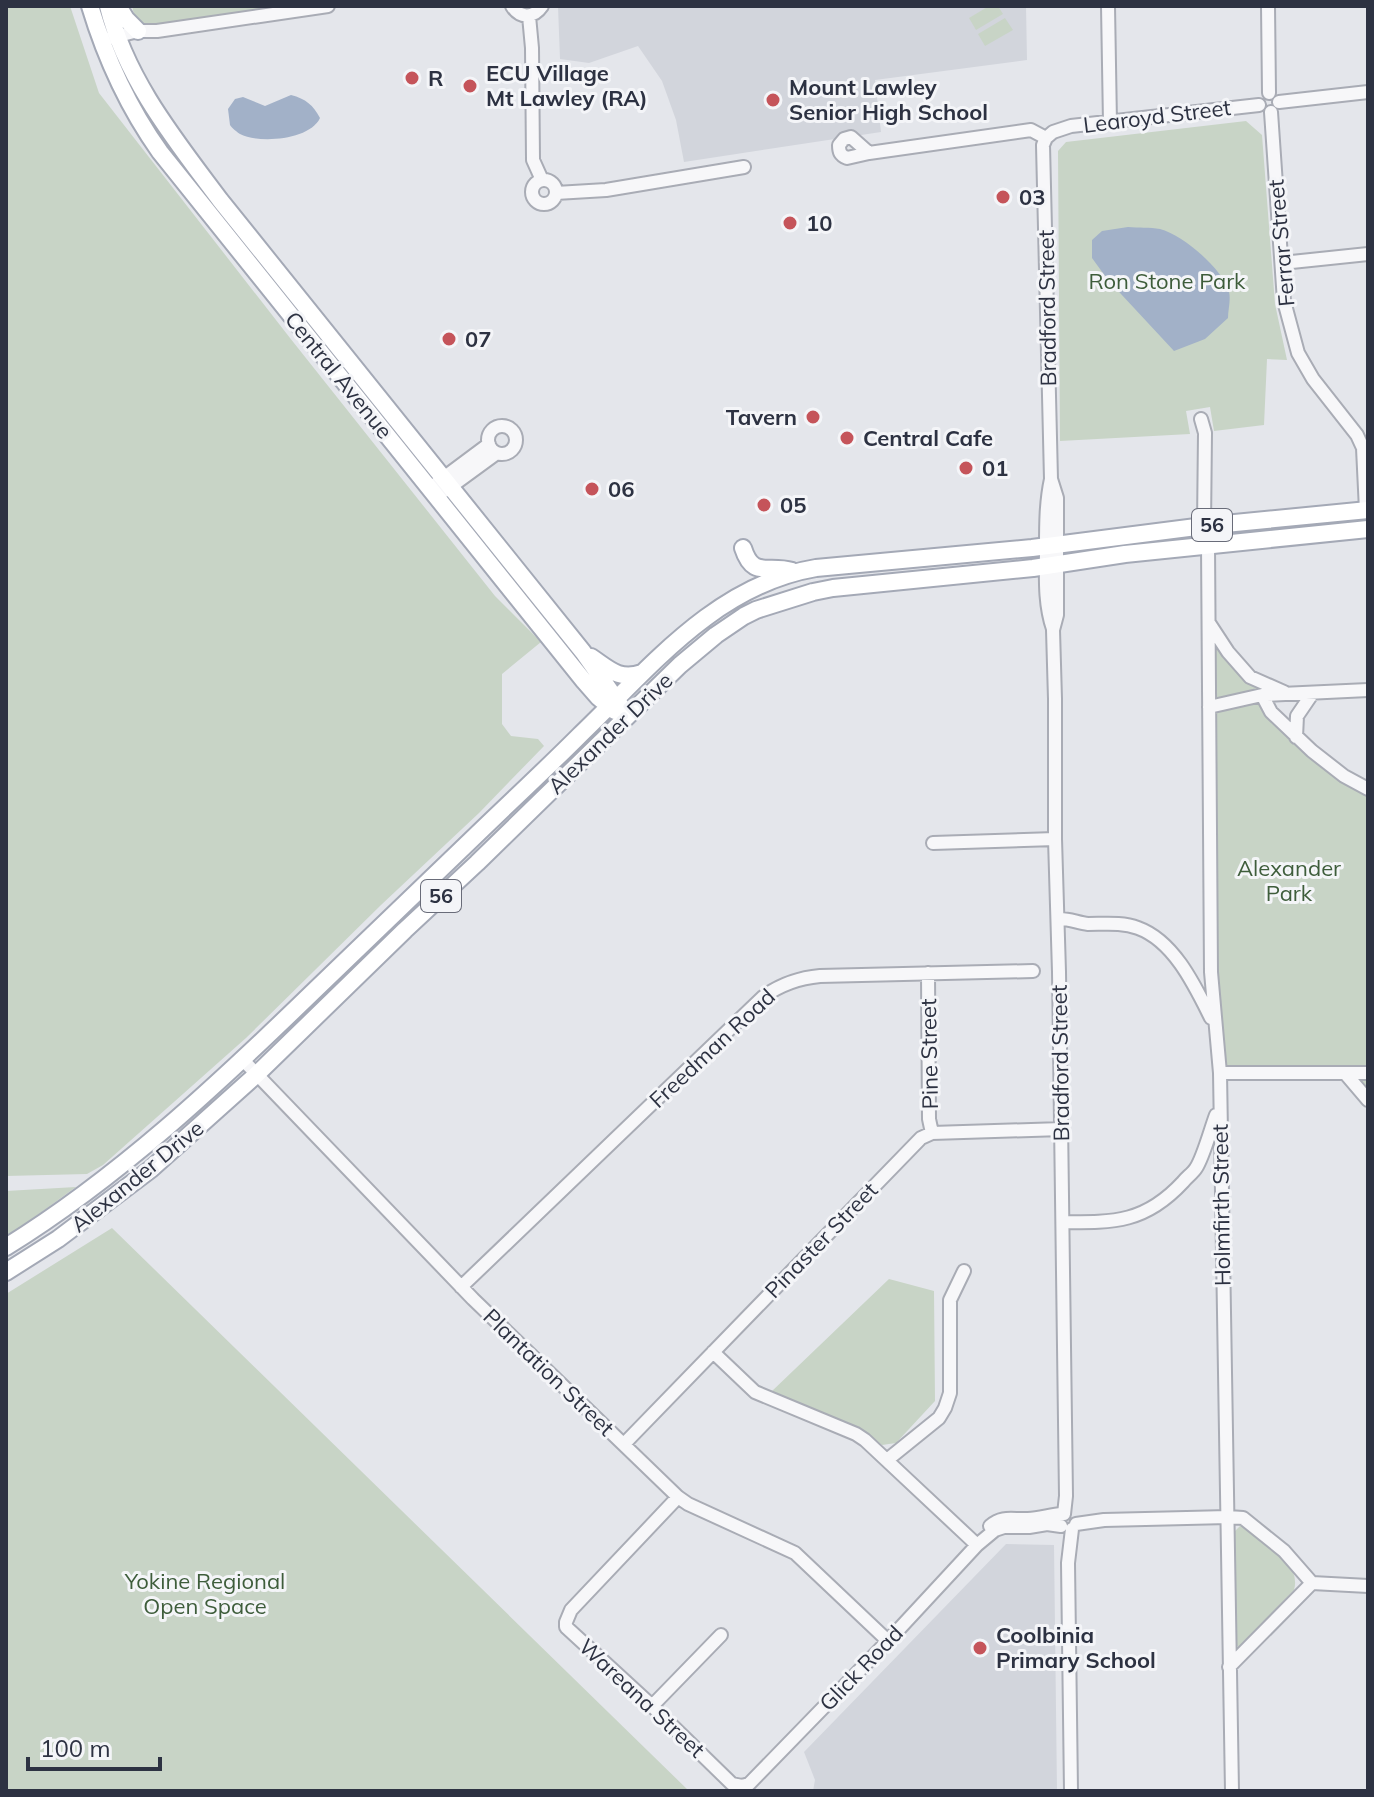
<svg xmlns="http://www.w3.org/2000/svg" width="1374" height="1797" font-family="Mulish,sans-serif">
<rect width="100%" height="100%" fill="#e4e6eb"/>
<!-- built -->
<path fill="#d2d5dc" d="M558 6H1026L1027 60 875 80 881 132 684 162 676 120 662 81 638 46 589 63 560 59Z
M1006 1544 1054 1545 1057 1791H813L815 1780 804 1752Z"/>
<!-- green -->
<path fill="#c8d4c6" d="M6 6H70L99 93 290 338 495 596 541 642 502 674V724L511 736 538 739 544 746 479 813 381 905 246 1038 103 1165 87 1174 6 1176Z
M132 6H321L138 31Z
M989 6H998L1003 14 976 30 969 18Z
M1005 18 1013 30 985 46 978 34Z
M1246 121 1262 135 1275 304 1287 360 1267 359 1264 425 1214 431 1210 407 1186 411 1190 434 1060 441 1058 151 1066 142Z
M1207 620 1250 677 1287 693 1263 695 1271 712 1368 789V1100L1345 1073H1220L1214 1024Z
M76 1187 6 1238V1191Z
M112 1228 689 1791H6V1294Z
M889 1279 934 1291 935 1401 896 1443 882 1445 861 1430 771 1392Z
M1240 1526 1247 1527C1265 1542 1302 1563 1294 1590L1239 1647 1235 1645V1531Z"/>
<!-- water -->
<path fill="#a2b1c8" d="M291 95C306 99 313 105 320 118 310 140 259 144 240 134 237 132 232 128 230 125L228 109 235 99 243 97 265 106Z
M1128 227C1138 228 1150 227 1160 229 1183 235 1223 269 1229 292 1231 300 1228 310 1228 318L1205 339 1174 351 1108 280 1092 258V240L1102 231Z"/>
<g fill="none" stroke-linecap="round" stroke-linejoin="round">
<defs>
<path id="minor" d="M512 6C520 19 534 18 542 6
M1108 6 1110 123
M1268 6 1269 93
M529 16 532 48 533 160 542 180
M110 38 138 31H157L328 6
M1279 102 1368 92
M1271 112 1284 301 1298 353 1313 379 1357 435 1363 448 1366 510
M1046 138 1043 145 1051 479C1046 502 1046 524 1046 548 1046 575 1044 603 1053 629
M1046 138 1053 132 1071 126 1259 105
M869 153 851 137 844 139 839 145C839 152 840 155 847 158L869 153 1031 130 1046 138
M532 192a12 12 0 1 1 24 0a12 12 0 1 1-24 0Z
M556 193 606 190 744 167
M1282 263 1368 254
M1201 419 1205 433 1204 526
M488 440a14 14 0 1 1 28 0a14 14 0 1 1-28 0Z
M1051 479 1057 498V615L1053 630 1055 699V839L1059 972 1066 1496 1064 1514
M430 488 489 444
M445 491 497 453
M1208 545 1211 972 1220 1073 1232 1791
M1209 623 1228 652 1250 677 1284 692
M1262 695 1271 712 1312 751 1344 776 1368 789
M1209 707 1262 695 1368 690
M1296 737 1297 716 1312 694
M933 843 1055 839
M1058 919C1068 918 1078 923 1088 924 1105 924 1122 922 1138 928 1174 941 1195 986 1211 1018
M928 973 929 1119 932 1133
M243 1060 473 1299 678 1497 688 1504 795 1553 888 1641
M1220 1073H1368
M1345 1073 1368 1100
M1063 1222C1115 1223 1146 1222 1183 1182 1187 1177 1193 1173 1196 1168 1203 1158 1211 1128 1216 1115
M461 1287 763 997C781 984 798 978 820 976L1033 971
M713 1352 755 1392 856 1434 865 1440 977 1545
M624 1444 921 1138 932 1133 1062 1129
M887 1460 939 1418 945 1408 950 1393V1300L964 1271
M678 1497 571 1610 566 1622V1627L652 1706 732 1784 742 1786 749 1784 888 1641 977 1545 995 1530 1004 1527H1029L1047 1524 1061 1526
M1076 1524 1104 1520 1228 1517 1243 1518 1284 1551 1312 1583 1229 1667
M990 1526C1003 1515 1013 1520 1028 1519 1040 1518 1051 1515 1062 1514
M1312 1583 1368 1586
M652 1706 721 1635
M1071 1791 1068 1563 1072 1529"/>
<path id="major" d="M90 6C106 59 128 107 160 152L584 681 598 697 615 711
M108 6C126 80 176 141 220 200L583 652 621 706
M118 6 126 19 138 31
M743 548C753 579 767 564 792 571
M591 657C609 669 619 681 642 673
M6 1247C119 1177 217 1085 313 992 365 942 417 892 470 841 506 806 543 772 579 736 649 669 715 585 816 568L1032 548 1204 526 1368 510
M6 1272 58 1239 151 1169 256 1075 405 930 477 863 680 665 716 635 744 616 756 610 813 592 833 588 1033 568 1125 554 1368 529"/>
</defs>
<!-- minor casing -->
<use href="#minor" stroke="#a9acb5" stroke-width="16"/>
<!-- major casing -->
<use href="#major" stroke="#a4a9b6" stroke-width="20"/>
<!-- minor -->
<use href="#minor" stroke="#f7f7f9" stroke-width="12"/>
<!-- major -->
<use href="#major" stroke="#fff" stroke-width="16"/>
</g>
<!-- markers -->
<g fill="#c5545a" stroke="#f4f5f8" stroke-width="3">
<circle cx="412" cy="78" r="8"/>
<circle cx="470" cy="86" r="8"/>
<circle cx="773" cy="100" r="8"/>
<circle cx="1003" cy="197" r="8"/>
<circle cx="790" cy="223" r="8"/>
<circle cx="449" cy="339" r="8"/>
<circle cx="813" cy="417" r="8"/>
<circle cx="847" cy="438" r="8"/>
<circle cx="966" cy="468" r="8"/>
<circle cx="592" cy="489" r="8"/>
<circle cx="764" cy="505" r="8"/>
<circle cx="980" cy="1648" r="8"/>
</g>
<g text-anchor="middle" stroke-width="6" stroke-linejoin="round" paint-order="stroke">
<!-- shield labels -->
<g fill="#f4f5f8" stroke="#696c79" stroke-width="2">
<rect x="1192" y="509" width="40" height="32" rx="6"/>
<rect x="421" y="880" width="40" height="32" rx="6"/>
</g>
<g font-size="20" font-weight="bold" fill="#2d3242">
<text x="1212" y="532">56</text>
<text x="441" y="903">56</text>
</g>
<!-- poi labels -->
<g font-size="22" font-weight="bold" fill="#2d3242" stroke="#f4f5f8" text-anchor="start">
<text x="486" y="81">ECU Village<tspan x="486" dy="25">Mt Lawley (RA)</tspan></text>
<text x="428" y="86">R</text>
<text x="789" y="95">Mount Lawley<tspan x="789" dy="25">Senior High School</tspan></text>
<text x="1019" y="205">03</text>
<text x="806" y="231">10</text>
<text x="465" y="347">07</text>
<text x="797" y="425" text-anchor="end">Tavern</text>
<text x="863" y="446">Central Cafe</text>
<text x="982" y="476">01</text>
<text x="608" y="497">06</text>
<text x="780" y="513">05</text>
<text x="996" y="1643">Coolbinia<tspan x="996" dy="25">Primary School</tspan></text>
</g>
<!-- street labels -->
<g font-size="22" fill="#2d3242" stroke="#f4f5f8">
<text transform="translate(1157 116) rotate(-7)" y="8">Learoyd Street</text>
<text transform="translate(1281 243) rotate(-95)" y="8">Ferrar Street</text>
<text transform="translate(1047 308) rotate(-91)" y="8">Bradford Street</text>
<text transform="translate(339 375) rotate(51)" y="8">Central Avenue</text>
<text transform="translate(610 733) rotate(-44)" y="8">Alexander Drive</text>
<text transform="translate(712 1048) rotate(-43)" y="8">Freedman Road</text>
<text transform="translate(929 1054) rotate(-91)" y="8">Pine Street</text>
<text transform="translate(1060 1063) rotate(-91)" y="8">Bradford Street</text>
<text transform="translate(137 1176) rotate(-39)" y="8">Alexander Drive</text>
<text transform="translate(1221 1205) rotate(-91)" y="8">Holmfirth Street</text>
<text transform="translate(821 1240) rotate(-46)" y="8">Pinaster Street</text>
<text transform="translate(549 1372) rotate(44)" y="8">Plantation Street</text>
<text transform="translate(861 1668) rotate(-46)" y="8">Glick Road</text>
<text transform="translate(642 1698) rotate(43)" y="8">Wareana Street</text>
</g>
<!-- park labels -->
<g font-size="22" fill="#3e5d3b" stroke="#f4f5f8">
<text x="1167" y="289">Ron Stone Park</text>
<text x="1289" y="876">Alexander<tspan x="1289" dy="25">Park</tspan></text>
<text x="205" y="1589">Yokine Regional<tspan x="205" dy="25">Open Space</tspan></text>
</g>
</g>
<!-- border -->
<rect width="1374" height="1797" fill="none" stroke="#2d3242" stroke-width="16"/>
<!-- scale -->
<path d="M28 1757v12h132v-12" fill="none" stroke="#2d3242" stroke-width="4"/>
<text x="40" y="1757" font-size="24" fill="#2d3242" stroke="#f4f5f8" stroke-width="6" paint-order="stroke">100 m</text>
</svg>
